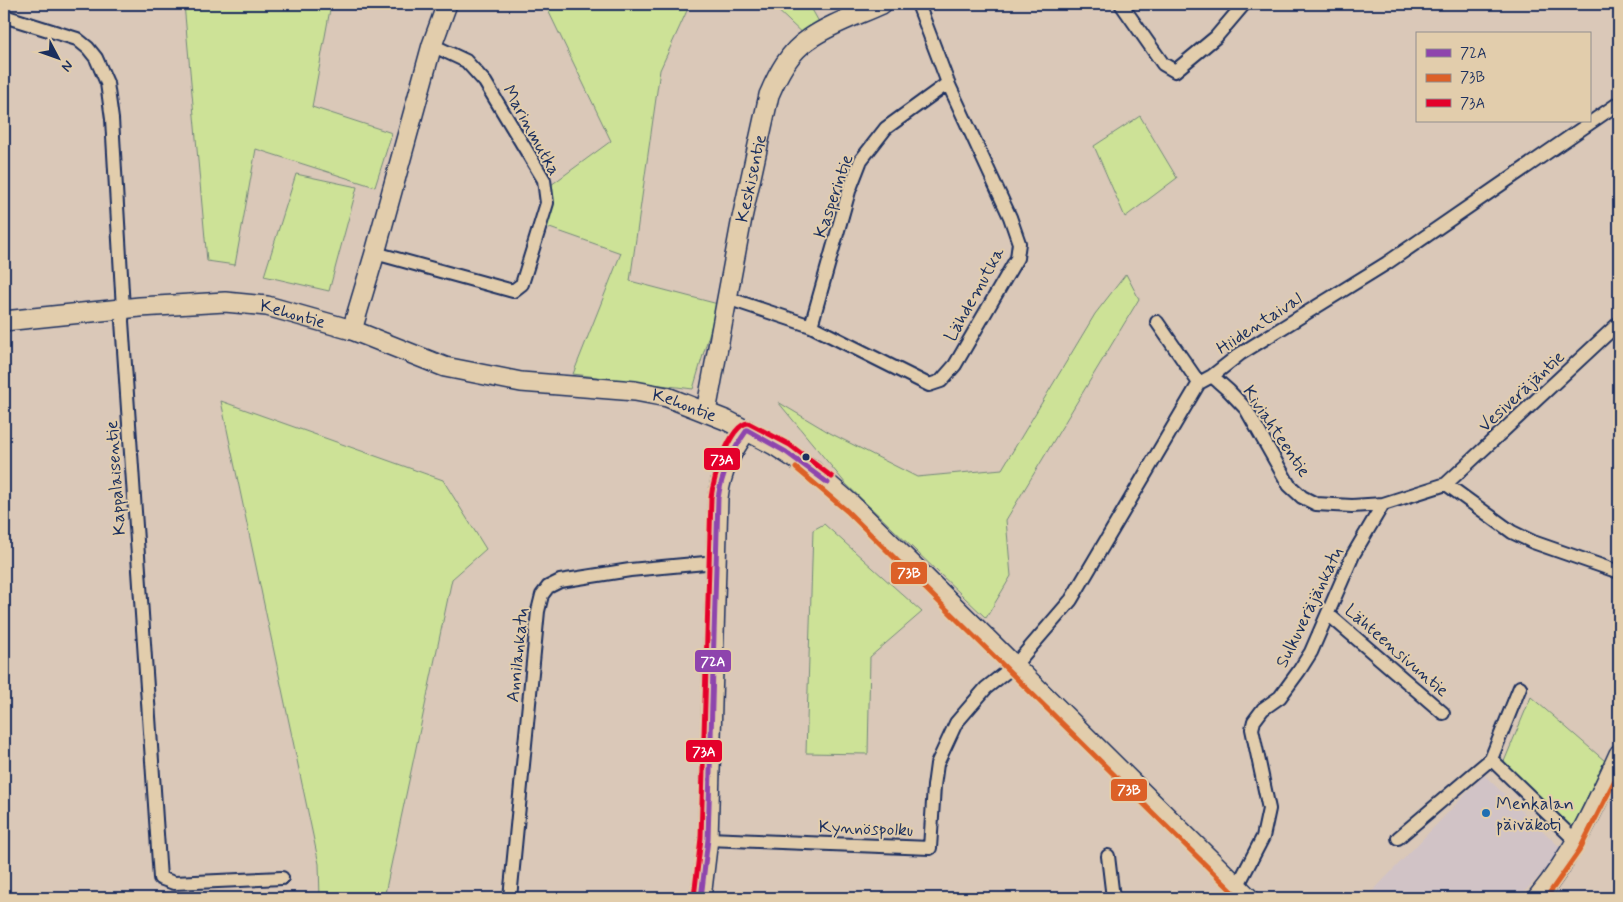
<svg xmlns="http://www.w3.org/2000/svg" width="1623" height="902" font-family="Mynerve,sans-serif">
<rect width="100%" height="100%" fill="#dac8b8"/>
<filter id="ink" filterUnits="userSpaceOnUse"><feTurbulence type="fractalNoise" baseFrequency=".02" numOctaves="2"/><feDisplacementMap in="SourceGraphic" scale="10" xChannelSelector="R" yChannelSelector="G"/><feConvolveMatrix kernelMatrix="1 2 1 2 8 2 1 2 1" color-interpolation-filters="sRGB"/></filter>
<g filter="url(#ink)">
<!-- built -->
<path fill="#d1c3c6" d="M1484 775 1564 851 1518 898H1366Z"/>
<!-- green -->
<path fill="#cde297" stroke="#74887a" d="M184 4H331L312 107 392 133 375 187 256 149 235 265 207 261Z
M545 4H690L660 70 630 281 718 304 693 389 573 374 621 253 544 226 551 185 611 141Z
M771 4H809L824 31 808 39Z
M1140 116 1177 178 1125 217 1094 146Z
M296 174 357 187 329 291 264 276Z
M1126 274 1139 299 1006 520 1011 576 986 618 846 484 778 402 830 433 917 477 1002 469 1095 314Z
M221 401 443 480 486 549 452 579 384 898H320L319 864Z
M824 524 922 612 870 657 868 754 806 753 813 530Z
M1531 697 1605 761 1572 828 1503 764Z"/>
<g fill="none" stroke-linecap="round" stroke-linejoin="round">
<defs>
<path id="street" d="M1121 4 1163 64 1175 71 1216 37 1244 4
M4 16 77 39 88 48 96 58 107 83 112 119 123 309 122 321 160 878 174 883 282 878
M375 253 513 291 522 284 547 203 544 180 485 82 466 61 432 45
M727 298 811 326 929 385 941 381 955 365 1017 258 1019 243 1010 217 948 83 918 4
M1157 322 1199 383
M811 326 849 191 861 160 886 128 948 83
M1212 376 1229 391 1246 409 1289 485 1302 497 1316 504 1352 506 1383 504 1446 484 1619 323
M1446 484 1512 532 1533 542 1619 572
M1328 614 1443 713
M1491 759 1577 842
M1398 838 1491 759 1520 687
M708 839 930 848 934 786 937 764 956 723 986 688 1015 665 1071 600 1199 383 1212 376 1240 354 1387 263 1619 103
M1108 856 1113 898
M1237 887 1263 837 1269 809 1252 729 1254 721 1263 709 1280 697 1299 671 1311 652 1353 555 1383 504
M510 898 538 611 542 595 548 587 560 581 630 570 716 562"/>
<g id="secondary">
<path id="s1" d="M4 321 140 307 225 302 267 306 352 330 445 367 521 382 635 391 667 397 728 421 774 445 811 469 852 505 1249 898"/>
<path d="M352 330 375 253 432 45 447 4"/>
<path id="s2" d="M706 412 742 218 769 95C778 74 789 52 809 39 830 24 858 15 882 4"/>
<path d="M701 898 708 839 718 498C721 471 731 452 747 430"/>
<path d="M1537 898C1573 855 1596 805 1619 754"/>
</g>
</defs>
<!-- street casing -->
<use href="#street" stroke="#1b2f5e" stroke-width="16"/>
<!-- secondary casing -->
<use href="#secondary" stroke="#1b2f5e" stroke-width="22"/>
<!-- street -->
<use href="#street" stroke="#e2cdac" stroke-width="12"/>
<!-- secondary -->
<use href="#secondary" stroke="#e2cdac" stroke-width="19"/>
<defs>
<path id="bus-1" d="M747 430 786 452 828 483
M701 898 708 839 718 498C722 472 732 451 747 430"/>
<path id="bus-2" d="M796 468 847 511 1239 898
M1546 898 1579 851 1619 772"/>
<path id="bus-3" d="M694 897 701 838 711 498C713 481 729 425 748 423L790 445 832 477"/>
</defs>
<!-- bus-1 casing -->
<use href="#bus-1" stroke="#e2cdac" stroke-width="9"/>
<!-- bus-2 casing -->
<use href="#bus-2" stroke="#e2cdac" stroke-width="9"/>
<!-- bus-3 casing -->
<use href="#bus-3" stroke="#e2cdac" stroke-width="9"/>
<!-- bus-1 -->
<use href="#bus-1" stroke="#8e44ad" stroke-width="5"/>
<!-- bus-2 -->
<use href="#bus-2" stroke="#dc6028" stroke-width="5"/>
<!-- bus-3 -->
<use href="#bus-3" stroke="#e4002b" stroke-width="5"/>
</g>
</g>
<!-- markers -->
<circle fill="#1b2f5e" stroke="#e2cdac" stroke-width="2" cx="806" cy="457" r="4.5"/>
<circle fill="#1f6fb2" stroke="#e2cdac" stroke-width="2" cx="1486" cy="813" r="5"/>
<g text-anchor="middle" stroke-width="4" stroke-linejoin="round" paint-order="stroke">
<!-- street labels -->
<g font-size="18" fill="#1b2f5e" stroke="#e2cdac">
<text transform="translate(532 130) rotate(61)" y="6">Marinmutka</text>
<text dy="6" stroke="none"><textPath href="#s2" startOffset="238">Keskisentie</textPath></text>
<text transform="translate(833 196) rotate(-71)" y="6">Kasperintie</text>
<text transform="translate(974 294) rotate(-61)" y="6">Lähdemutka</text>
<text dy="6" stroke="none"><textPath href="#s1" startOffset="291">Kehontie</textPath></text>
<text transform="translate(1259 323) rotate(-33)" y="6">Hiidentaival</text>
<text transform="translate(1521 391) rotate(-43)" y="6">Vesiveräjäntie</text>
<text dy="6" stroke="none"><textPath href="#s1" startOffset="696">Kehontie</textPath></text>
<text transform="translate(1277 431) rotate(56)" y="6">Kiviahteentie</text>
<text transform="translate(115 478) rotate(-94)" y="6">Kappalaisentie</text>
<text transform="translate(1309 607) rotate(-64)" y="6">Sulkuveräjänkatu</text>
<text transform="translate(1397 650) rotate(41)" y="6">Lähteensivuntie</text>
<text transform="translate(517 655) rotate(-84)" y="6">Annilankatu</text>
<text transform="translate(866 828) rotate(2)" y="6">Kynnöspolku</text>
</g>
<!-- poi labels -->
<g font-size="18" fill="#1b2f5e" stroke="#e2cdac" text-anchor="start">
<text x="1496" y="809">Menkalan<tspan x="1496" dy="21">päiväkoti</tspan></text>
</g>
</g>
<g stroke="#e2cdac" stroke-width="2">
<rect x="703" y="447" width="38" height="24" rx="5" fill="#e4002b"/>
<rect x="890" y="561" width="38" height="24" rx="5" fill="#dc6028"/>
<rect x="694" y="649" width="38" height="24" rx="5" fill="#8e44ad"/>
<rect x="685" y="739" width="38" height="24" rx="5" fill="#e4002b"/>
<rect x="1110" y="778" width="38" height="24" rx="5" fill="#dc6028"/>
</g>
<g font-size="14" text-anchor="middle" font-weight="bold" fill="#fff">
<text x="722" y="464">73A</text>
<text x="909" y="577">73B</text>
<text x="713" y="666">72A</text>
<text x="704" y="756">73A</text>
<text x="1129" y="794">73B</text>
</g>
<!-- margin -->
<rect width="1623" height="902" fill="none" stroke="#e2cdac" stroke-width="20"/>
<rect x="10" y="10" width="1603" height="882" fill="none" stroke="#1b2f5e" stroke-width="2" filter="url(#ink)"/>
<!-- legend -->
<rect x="1416" y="32" width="175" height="90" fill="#e2cdac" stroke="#928e8d"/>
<rect x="1426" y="49" width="25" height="8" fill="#8e44ad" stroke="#928e8d"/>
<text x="1460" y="58" font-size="15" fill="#1b2f5e">72A</text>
<rect x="1426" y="74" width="25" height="8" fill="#dc6028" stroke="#928e8d"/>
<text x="1460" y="82" font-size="15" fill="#1b2f5e">73B</text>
<rect x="1426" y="99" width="25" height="8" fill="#e4002b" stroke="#928e8d"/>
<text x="1460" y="108" font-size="15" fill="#1b2f5e">73A</text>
<!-- north arrow -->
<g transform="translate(58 58) rotate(131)" stroke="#e2cdac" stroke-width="4" paint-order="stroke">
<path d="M0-4L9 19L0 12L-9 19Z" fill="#1b2f5e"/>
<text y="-8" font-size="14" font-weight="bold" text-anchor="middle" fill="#1b2f5e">N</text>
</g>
</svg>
